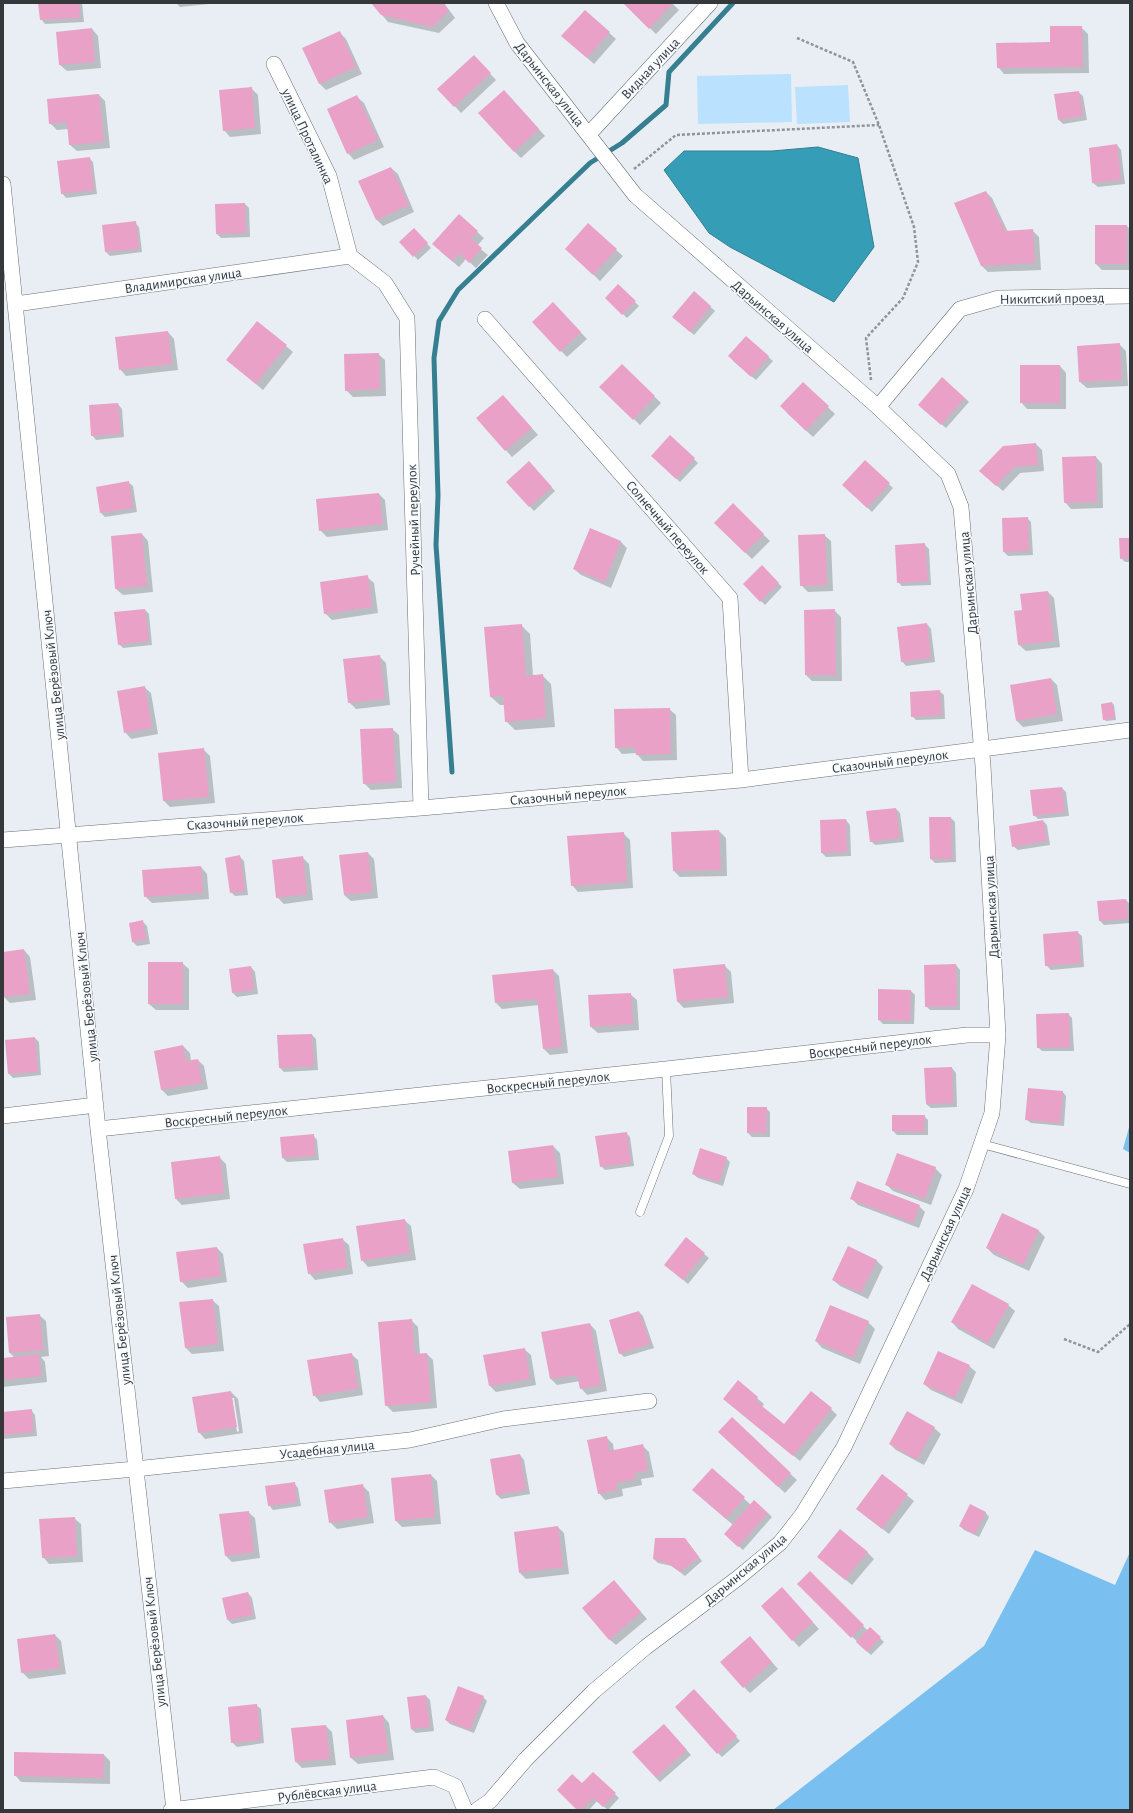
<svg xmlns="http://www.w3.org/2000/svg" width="1133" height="1813" font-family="'Alegreya Sans',sans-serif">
<rect width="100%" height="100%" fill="#e8eef3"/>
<!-- green -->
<path fill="#bae1fe" d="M791 74 792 122 698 124 697 76Z
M848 85 850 122 797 124 795 87Z"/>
<!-- forest -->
<path fill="#79bfef" d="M1130 1124V1153L1123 1149Z
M1035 1550 1115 1585 1130 1552V1810H773L984 1646Z"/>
<!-- water -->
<path fill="#369db6" stroke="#367f91" d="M818 147 858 158 874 247 834 302 730 247 709 233 664 170 684 151H772Z"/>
<!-- shadow -->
<path fill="#0003" fill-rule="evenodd" d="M39 3H82L84 22 45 24 41 19Z
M176 3H218L180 7Z
M372 3H444L455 18 439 33 388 22Z
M624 3H672L679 10 656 34Z
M585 11 616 39 594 64 569 42Z
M1081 27 1088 34 1089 73 1004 74 998 67Z
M92 29 98 36 101 68 67 71 60 65Z
M340 33 346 39 362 74 326 90 320 84 304 49Z
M480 63 496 80 461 113 439 89Z
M251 88 258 95 261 134 230 137 224 130Z
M1078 92 1083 96 1087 120 1063 124 1059 120Z
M99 95 105 101 110 148 77 151 70 145 68 129 57 130 50 123Z
M357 97 364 103 384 147 354 160 348 153Z
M510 97 545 136 521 158 514 151Z
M1117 145 1121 150 1125 184 1098 187 1093 183 1090 148Z
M89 158 93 162 97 194 66 198 62 193Z
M391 168 398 174 414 212 383 226 376 219Z
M986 192 992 198 1008 232 1032 230 1039 237 1041 270 988 272 982 266Z
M245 204 249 208 250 237 221 238 217 234Z
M459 216 484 238 477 246 488 255 476 268 466 259 459 267 440 251Z
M135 223 139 227 142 252 110 256 106 252Z
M1127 226 1130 229V270H1102L1096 264Z
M418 234 431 248 418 260 401 242Z
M616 250 623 256 600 281 573 255Z
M618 286 639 306 627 318 606 298Z
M694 292 715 311 694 335 673 317Z
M553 303 587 339 567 357 533 322Z
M257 322 293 352 263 390 227 360Z
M168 332 174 339 178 370 126 376 120 369Z
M746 337 773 361 756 380 733 361Z
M1119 344 1126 351 1128 386 1087 388 1080 382 1078 347Z
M378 354 385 360 386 396 353 397 346 390Z
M622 365 661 403 640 425 601 387Z
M1060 366 1066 373V409H1027L1021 402Z
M803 383 835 414 813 437 787 413Z
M503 396 538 435 512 457 478 418Z
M965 398 969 402 946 428 923 409Z
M118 404 122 409 124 437 96 440 92 435Z
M670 437 698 463 680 482 652 456Z
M1036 444 1042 450 1044 471 1020 473 1003 491 987 477Z
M1096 457 1102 464 1103 508 1071 509 1065 502Z
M865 462 893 488 872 512 843 485Z
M533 467 555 491 534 511 507 482Z
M128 482 133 486 137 512 105 517 101 513Z
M379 494 385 500 388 530 327 537 320 530Z
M733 505 770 541 752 559 715 523Z
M1027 518 1031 522 1033 555 1008 556 1004 552Z
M590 529 621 542 627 548 611 588 581 575 574 569Z
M142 534 148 541 153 592 123 595 116 589Z
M824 535 831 541 833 591 808 592 801 585Z
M1130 539V562H1125L1121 558Z
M925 545 929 549 931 585 902 586 898 582Z
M762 567 782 587 765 605 744 584Z
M367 577 374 583 378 613 332 620 325 613Z
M1048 592 1054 598 1060 647 1026 651 1019 645 1023 611Z
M145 610 149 614 152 645 123 648 119 644Z
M834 610 841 617 842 681H812L806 675Z
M927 624 931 629 935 662 906 666 902 661Z
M521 625 530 634 533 676 542 675 551 684 555 727 515 730 506 721 505 705H500L491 697Z
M379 656 386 663 390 705 356 709 349 702Z
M1051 679 1057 685 1063 721 1023 727 1017 721Z
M144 687 151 693 158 734 131 739 125 732Z
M939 691 944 695 945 719 916 720 912 716Z
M1112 703 1114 705 1116 720 1106 721 1104 719Z
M669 709 676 715 677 760 643 761 636 753 622 754 616 747Z
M392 729 399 735 402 788 371 790 364 783Z
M203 749 210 756 215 803 170 807 164 801 159 754Z
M3 773 4 774V811H3Z
M1062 788 1066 792 1069 816 1038 819 1034 815Z
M896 809 900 813 904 842 875 845 871 841Z
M951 818 955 822 956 862 935 863 931 859Z
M846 820 850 825 851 856 826 857 822 853 821 821Z
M1043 821 1047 825 1050 845 1018 850 1013 846Z
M719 831 726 838 727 876 680 877 674 871 672 833Z
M623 833 630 840 633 888 578 892 572 885Z
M368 853 374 859 378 898 351 901 344 895Z
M240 857 244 861 248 895 235 896 231 892Z
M302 857 309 864 313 900 284 904 277 897Z
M201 867 207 874 209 899 152 903 145 896Z
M1126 900 1130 904V923L1104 925 1100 921 1098 902Z
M143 922 147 926 150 944 137 946 133 942Z
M1077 932 1082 936 1084 967 1051 970 1046 965Z
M24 950 30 957 36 1000 10 1003 4 997 3 953Z
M182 963 189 969V1010H156L149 1004Z
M724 965 731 972 734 1003 684 1008 678 1002Z
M956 965 960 970V1010H930L926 1006Z
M251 967 255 972 258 994 237 997 233 993Z
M553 970 559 976 568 1053 550 1055 544 1049 539 1005 502 1009 496 1003Z
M911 991 915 995 914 1024H883L879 1020Z
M630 994 637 1000 639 1030 598 1033 591 1027Z
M1068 1014 1072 1018 1074 1051H1042L1038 1047Z
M312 1035 316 1039 318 1070 284 1072 280 1068 279 1036Z
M35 1038 39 1042 41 1075 13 1078 9 1074Z
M183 1046 190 1053 191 1061 198 1060 204 1066 208 1089 168 1096 162 1090Z
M952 1068 956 1073 957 1107 931 1108 926 1104 925 1069Z
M1062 1091 1066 1096 1064 1126 1031 1123 1026 1119Z
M766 1108 770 1112V1137H752L748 1133Z
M924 1116 928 1120V1135H897L893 1131Z
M626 1133 630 1137 634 1166 605 1170 601 1166Z
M313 1135 317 1140 319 1160 287 1162 283 1158Z
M553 1146 560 1153 564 1184 520 1189 513 1183 509 1152Z
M219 1157 226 1164 230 1199 182 1205 176 1199Z
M726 1158 730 1162 723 1186 698 1178 693 1174Z
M935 1168 942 1175 931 1205 893 1191 886 1184Z
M851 1198 919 1206 925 1212 919 1228 858 1205Z
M404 1220 411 1226 416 1260 368 1267 362 1260Z
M1039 1231 1045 1237 1029 1271 994 1255 987 1248Z
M342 1239 349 1245 353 1274 315 1280 309 1273Z
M686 1239 709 1258 688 1284 670 1269Z
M217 1248 223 1254 227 1282 188 1288 181 1281Z
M876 1260 883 1267 868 1299 840 1286 833 1280Z
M212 1300 219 1306 224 1351 192 1354 186 1348 181 1303Z
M1008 1305 1015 1311 994 1349 958 1329 952 1322Z
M639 1312 643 1316 654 1348 624 1357 620 1353Z
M39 1315 46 1321 49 1356 41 1357 45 1362 47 1382 3 1387V1359L15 1358 10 1353Z
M411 1320 418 1327 420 1354H427L433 1360 437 1408 393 1412 386 1405Z
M868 1322 875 1329 860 1364 822 1348 816 1341Z
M590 1324 596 1331 607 1391 587 1395 581 1388 580 1381 557 1385 551 1379 543 1333Z
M524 1349 531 1355 536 1385 496 1392 490 1386Z
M351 1354 358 1360 363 1395 320 1402 314 1395Z
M969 1366 976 1372 962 1404 931 1390 924 1384Z
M738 1382 764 1404 762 1407 784 1426 831 1409 837 1415 800 1461 731 1405Z
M231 1392 238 1399 243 1433 205 1439 199 1432ZM232 1398H234L239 1431 237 1432Z
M31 1410 35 1415 37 1436 3 1439V1413Z
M732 1419 797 1480 785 1493 726 1438Z
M934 1428 941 1434 924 1465 896 1450 890 1444Z
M606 1437 613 1444 614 1451 642 1445 649 1452 654 1477 641 1479 642 1485 622 1489 623 1496 605 1500 599 1493Z
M520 1455 524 1460 530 1494 501 1499 497 1495Z
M712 1469 751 1505 768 1513 772 1517 743 1550 729 1538 733 1525 693 1490Z
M431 1475 437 1481 441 1524 402 1527 396 1521Z
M882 1475 914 1501 889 1534 857 1509Z
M294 1483 298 1488 301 1506 273 1510 269 1505Z
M363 1486 369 1492 374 1523 337 1529 330 1522Z
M248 1512 255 1518 260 1558 232 1562 226 1556Z
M985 1512 989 1517 979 1537 964 1530 960 1526Z
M74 1518 81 1524 83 1562 49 1564 43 1557Z
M558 1527 564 1533 569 1574 526 1579 520 1573Z
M689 1544 702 1561 685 1576 672 1566 658 1563 654 1559Z
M867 1552 874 1559 852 1585 825 1563Z
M810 1573 868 1631 870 1628 884 1642 871 1655 798 1584Z
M620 1588 647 1619 616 1645 609 1639Z
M248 1593 252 1598 256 1619 232 1624 228 1620Z
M788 1595 819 1629 799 1647 762 1606Z
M55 1635 61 1641 66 1674 29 1679 22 1672Z
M756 1644 778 1669 750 1693 744 1687Z
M698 1695 740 1741 722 1757 718 1753Z
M426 1696 430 1700 434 1731 416 1733 411 1729 408 1698Z
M483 1697 487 1701 474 1733 450 1724 446 1720Z
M256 1705 261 1709 264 1743 237 1747 232 1742Z
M383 1716 389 1723 394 1760 358 1764 351 1758Z
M326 1726 332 1732 336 1765 302 1768 296 1762Z
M668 1729 691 1755 660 1782 656 1778Z
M104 1755 110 1761V1784L21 1782 15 1775Z
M593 1773 619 1798 608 1810 597 1801 589 1810H578L582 1785Z"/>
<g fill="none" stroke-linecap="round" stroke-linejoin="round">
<!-- stream -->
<path stroke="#367f91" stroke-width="5" d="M452 772 436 545 438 496 434 358 439 321 458 290 590 163 622 143 666 105 669 72 733 3"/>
</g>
<!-- building -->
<path fill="#eaa1c8" d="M38 3H79L80 18 40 20Z
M371 3H443L449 11 432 27 381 15Z
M623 3H673L649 29Z
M585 10 610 32 587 58 561 36Z
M1050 26H1082L1083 67 997 68 996 43 1050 42Z
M92 28 95 62 59 65 56 32Z
M340 31 356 67 319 84 302 48Z
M474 55 491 73 454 107 437 89Z
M252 87 255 128 223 131 219 90Z
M504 90 539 129 514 152 478 113Z
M1079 91 1083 116 1058 120 1054 94Z
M99 94 104 142 69 145 67 122 49 124 47 99Z
M357 95 378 140 347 154 327 109Z
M1117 144 1121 180 1092 183 1089 148Z
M90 157 94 190 61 194 57 161Z
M391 167 409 205 376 220 358 181Z
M986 191 1005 231 1033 229 1035 263 981 266 954 203Z
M245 203 246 233 216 234 215 204Z
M459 214 478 231 471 239 482 248 469 263 459 253 452 261 432 244Z
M136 221 139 249 105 252 102 225Z
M588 223 617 249 593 275 565 249Z
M1095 225H1127V264H1095Z
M414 228 428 243 413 257 399 242Z
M618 284 636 301 622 315 605 298Z
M694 291 711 306 690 332 672 317Z
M553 302 581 332 560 352 532 322Z
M257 321 287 345 256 384 226 360Z
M168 331 172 364 119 370 115 337Z
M746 336 769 356 751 377 728 356Z
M1120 343 1122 380 1079 382 1077 346Z
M379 353 380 389 345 391 344 354Z
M622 364 655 396 633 420 599 387Z
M1020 365H1060V403H1020Z
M942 377 965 398 941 425 918 405Z
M803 382 829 406 806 431 780 406Z
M503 395 532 428 505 451 476 418Z
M118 403 121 434 91 436 89 405Z
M670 435 695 458 676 479 651 456Z
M1036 443 1038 465 1014 467 996 486 979 471 1003 446Z
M1096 456 1097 502 1064 503 1062 457Z
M865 460 890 483 867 508 842 485Z
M529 461 552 487 529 507 506 482Z
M129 481 133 508 100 513 96 487Z
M379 493 383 524 319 531 316 499Z
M733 503 764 534 745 553 714 523Z
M1028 517 1029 551 1003 552 1002 518Z
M590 528 621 541 605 582 573 569Z
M142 533 147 586 115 589 111 536Z
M825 534 827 585 800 586 798 535Z
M1119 538H1130V558L1120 559Z
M925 543 928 581 897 583 895 545Z
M762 565 779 583 760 602 743 584Z
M368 575 372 607 324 614 320 582Z
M1048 591 1054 641 1018 645 1014 611 1022 610 1020 594Z
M145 609 149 641 118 645 114 612Z
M835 609 836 675H805L804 610Z
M927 623 931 658 901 662 897 627Z
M522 624 526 676 543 674 546 718 505 722 503 696 490 697 484 627Z
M380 655 385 699 348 703 343 659Z
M1051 678 1057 714 1016 721 1010 685Z
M145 686 152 728 124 733 117 691Z
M940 690 942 715 911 717 910 692Z
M1112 702 1115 718 1103 720 1101 704Z
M670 708 671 754 636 755 635 747 615 748 614 709Z
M393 728 396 782 363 784 360 729Z
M204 748 209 797 163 801 158 753Z
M1062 787 1065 812 1033 816 1030 790Z
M896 808 900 838 870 842 866 811Z
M929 817H951L952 859H930Z
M846 819 847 852 821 853 820 820Z
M1043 820 1047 841 1012 847 1009 826Z
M719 830 721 870 673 871 671 832Z
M624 832 627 882 571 886 567 836Z
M368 852 372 892 344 895 339 855Z
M240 855 245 891 230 893 225 858Z
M303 856 307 894 276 898 272 860Z
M201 866 203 893 144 897 142 870Z
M1126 899 1128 919 1099 921 1097 901Z
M143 920 146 940 132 942 129 923Z
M1078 931 1081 963 1045 966 1043 934Z
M24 949 30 994 3 997V952Z
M148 962H183V1004H148Z
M725 964 728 997 677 1002 673 969Z
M956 964 957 1006 925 1007 924 965Z
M251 966 254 990 232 993 229 969Z
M553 969 562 1047 543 1049 537 999 495 1003 492 975Z
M878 989 911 990 910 1021 878 1020Z
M631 993 633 1024 590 1027 588 995Z
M1069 1013 1070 1047 1037 1048 1036 1014Z
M312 1034 314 1066 279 1068 277 1035Z
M35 1037 38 1072 8 1074 5 1040Z
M183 1045 186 1061 198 1059 202 1083 161 1090 154 1051Z
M952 1067 953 1103 926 1104 924 1068Z
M1028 1088 1063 1091 1060 1123 1025 1120Z
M747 1107H767L766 1133H747Z
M892 1115H925L924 1132 892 1131Z
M627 1132 631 1163 600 1167 595 1136Z
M314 1134 315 1156 282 1158 280 1137Z
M553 1145 558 1177 512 1183 508 1151Z
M700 1148 727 1157 719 1182 692 1174Z
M897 1153 936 1167 925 1199 885 1185Z
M220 1156 224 1193 175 1199 171 1162Z
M857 1181 920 1205 913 1223 850 1199Z
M1002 1213 1039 1230 1023 1265 986 1248Z
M405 1219 410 1253 361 1261 356 1226Z
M686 1237 705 1253 683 1280 664 1265Z
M343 1238 347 1268 308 1274 303 1244Z
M848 1246 877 1260 861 1293 832 1280Z
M217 1247 221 1276 180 1282 176 1252Z
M972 1284 1009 1304 988 1343 951 1322Z
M213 1299 218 1344 185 1348 179 1302Z
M830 1305 869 1321 853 1358 815 1341Z
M639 1311 650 1344 619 1354 609 1320Z
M40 1314 43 1350 9 1353 6 1317Z
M412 1319 415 1354 427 1353 431 1402 385 1406 378 1322Z
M590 1323 601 1385 580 1389 577 1375 550 1379 541 1332Z
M525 1348 530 1379 489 1386 483 1355Z
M938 1351 970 1365 955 1398 923 1384Z
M352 1353 358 1389 313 1396 307 1360Z
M39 1354 41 1376 3 1380V1358Z
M738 1380 758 1397 756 1401 784 1424 811 1391 832 1408 793 1456 723 1399Z
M231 1391 237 1427 198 1433 192 1397Z
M32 1409 33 1432 3 1435V1412Z
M907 1411 935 1427 917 1460 889 1444Z
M732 1417 791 1473 778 1487 718 1432Z
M607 1436 609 1451 643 1444 648 1470 635 1473 636 1479 616 1483 617 1490 598 1494 587 1440Z
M520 1454 526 1490 496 1495 490 1459Z
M712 1468 745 1497 726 1519 692 1490Z
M431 1474 435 1517 395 1521 391 1478Z
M882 1474 908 1494 882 1529 856 1509Z
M295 1482 297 1502 268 1506 265 1486Z
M363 1484 368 1517 329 1523 324 1490Z
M754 1500 768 1513 738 1547 724 1534Z
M970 1504 986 1512 975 1534 959 1526Z
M249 1511 254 1552 225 1556 219 1514Z
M75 1517 77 1556 42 1558 39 1519Z
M558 1526 563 1567 519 1573 514 1532Z
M840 1529 868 1552 845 1580 817 1557Z
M655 1538H685L699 1557 680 1572 667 1563 653 1559Z
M810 1571 864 1625 851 1638 797 1584Z
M614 1580 641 1612 609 1640 582 1608Z
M782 1587 813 1622 792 1641 761 1606Z
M248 1592 253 1615 227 1620 222 1598Z
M870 1627 881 1637 867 1652 856 1642Z
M55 1634 60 1668 21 1673 17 1639Z
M750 1636 772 1662 743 1688 720 1662Z
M458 1686 484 1696 470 1730 445 1720Z
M694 1689 737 1736 717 1754 675 1707Z
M426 1695 430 1727 411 1729 407 1697Z
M257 1704 261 1740 231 1743 228 1707Z
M383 1715 388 1753 350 1758 346 1720Z
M664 1724 687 1750 656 1778 632 1752Z
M326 1725 330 1759 295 1762 291 1728Z
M14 1752 104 1754 103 1778 14 1776Z
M593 1772 616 1793 603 1807 593 1798 581 1810H577L557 1790 572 1774 582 1783Z"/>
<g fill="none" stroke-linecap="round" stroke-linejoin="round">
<defs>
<path id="lane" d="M982 1144 1130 1184
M640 1212 669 1136 666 1069"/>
<path id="street" d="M274 64 329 176 350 256
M589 134 710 3
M3 184 98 1129 174 1810
M350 256 385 283 407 318 421 808
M16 304 350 256
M485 319 730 598 741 780
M878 407 960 309 999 298 1130 296
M3 840 421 808 741 780 1130 730
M3 1116 96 1105
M98 1129 666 1069 967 1035H998
M3 1481 135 1469 410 1440 503 1419 649 1401
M171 1810 434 1777 455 1786 465 1810
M477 1810 490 1801 526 1759 594 1691 646 1647 738 1578 780 1543 802 1515 844 1447 966 1189 992 1113 998 1035 983 766 961 507 948 474 878 407 635 195 517 43 496 3"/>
</defs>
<!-- lane casing -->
<use href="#lane" stroke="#6a7074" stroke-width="9"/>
<!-- street casing -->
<use href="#street" stroke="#6a7074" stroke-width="16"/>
<!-- path -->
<path stroke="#8f9497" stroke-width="2.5" stroke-dasharray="3 2" stroke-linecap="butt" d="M797 38 853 62 879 125 914 227 918 262 903 298 866 338 871 380
M634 169 676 135 879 125
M1064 1339 1098 1352 1130 1324"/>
<!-- lane -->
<use href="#lane" stroke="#fff" stroke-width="8"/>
<!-- street -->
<use href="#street" stroke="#fff" stroke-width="15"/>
</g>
<g text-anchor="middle" stroke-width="3" stroke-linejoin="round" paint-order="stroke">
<!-- street labels -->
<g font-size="14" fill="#35383a" stroke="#f6fbff">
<text transform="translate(650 68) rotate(-47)" y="5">Видная улица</text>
<text transform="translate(550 84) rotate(52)" y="5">Дарьинская улица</text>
<text transform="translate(308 136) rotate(65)" y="5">улица Проталинка</text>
<text transform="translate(183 280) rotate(-8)" y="5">Владимирская улица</text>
<text transform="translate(1052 298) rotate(-1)" y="5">Никитский проезд</text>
<text transform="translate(773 316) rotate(41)" y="5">Дарьинская улица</text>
<text transform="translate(413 520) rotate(-92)" y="5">Ручейный переулок</text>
<text transform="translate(668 527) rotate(49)" y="5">Солнечный переулок</text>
<text transform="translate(968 583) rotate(-95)" y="5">Дарьинская улица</text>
<text transform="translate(53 675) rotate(-96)" y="5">улица Берёзовый Ключ</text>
<text transform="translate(890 761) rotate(-7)" y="5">Сказочный переулок</text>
<text transform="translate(568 795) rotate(-5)" y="5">Сказочный переулок</text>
<text transform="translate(245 821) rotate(-4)" y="5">Сказочный переулок</text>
<text transform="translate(991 907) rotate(-93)" y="5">Дарьинская улица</text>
<text transform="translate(86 997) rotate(-96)" y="5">улица Берёзовый Ключ</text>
<text transform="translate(870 1046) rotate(-7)" y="5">Воскресный переулок</text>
<text transform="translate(548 1082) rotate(-6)" y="5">Воскресный переулок</text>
<text transform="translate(226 1116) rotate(-6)" y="5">Воскресный переулок</text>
<text transform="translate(945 1233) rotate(-65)" y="5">Дарьинская улица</text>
<text transform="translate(119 1320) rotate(-96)" y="5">улица Берёзовый Ключ</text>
<text transform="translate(327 1449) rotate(-6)" y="5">Усадебная улица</text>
<text transform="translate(745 1569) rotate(-40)" y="5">Дарьинская улица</text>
<text transform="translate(154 1642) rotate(-96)" y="5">улица Берёзовый Ключ</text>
<text transform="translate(327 1791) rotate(-7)" y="5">Рублёвская улица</text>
</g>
</g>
<!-- border -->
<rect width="1133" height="1813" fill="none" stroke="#35383a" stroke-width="8"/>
</svg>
